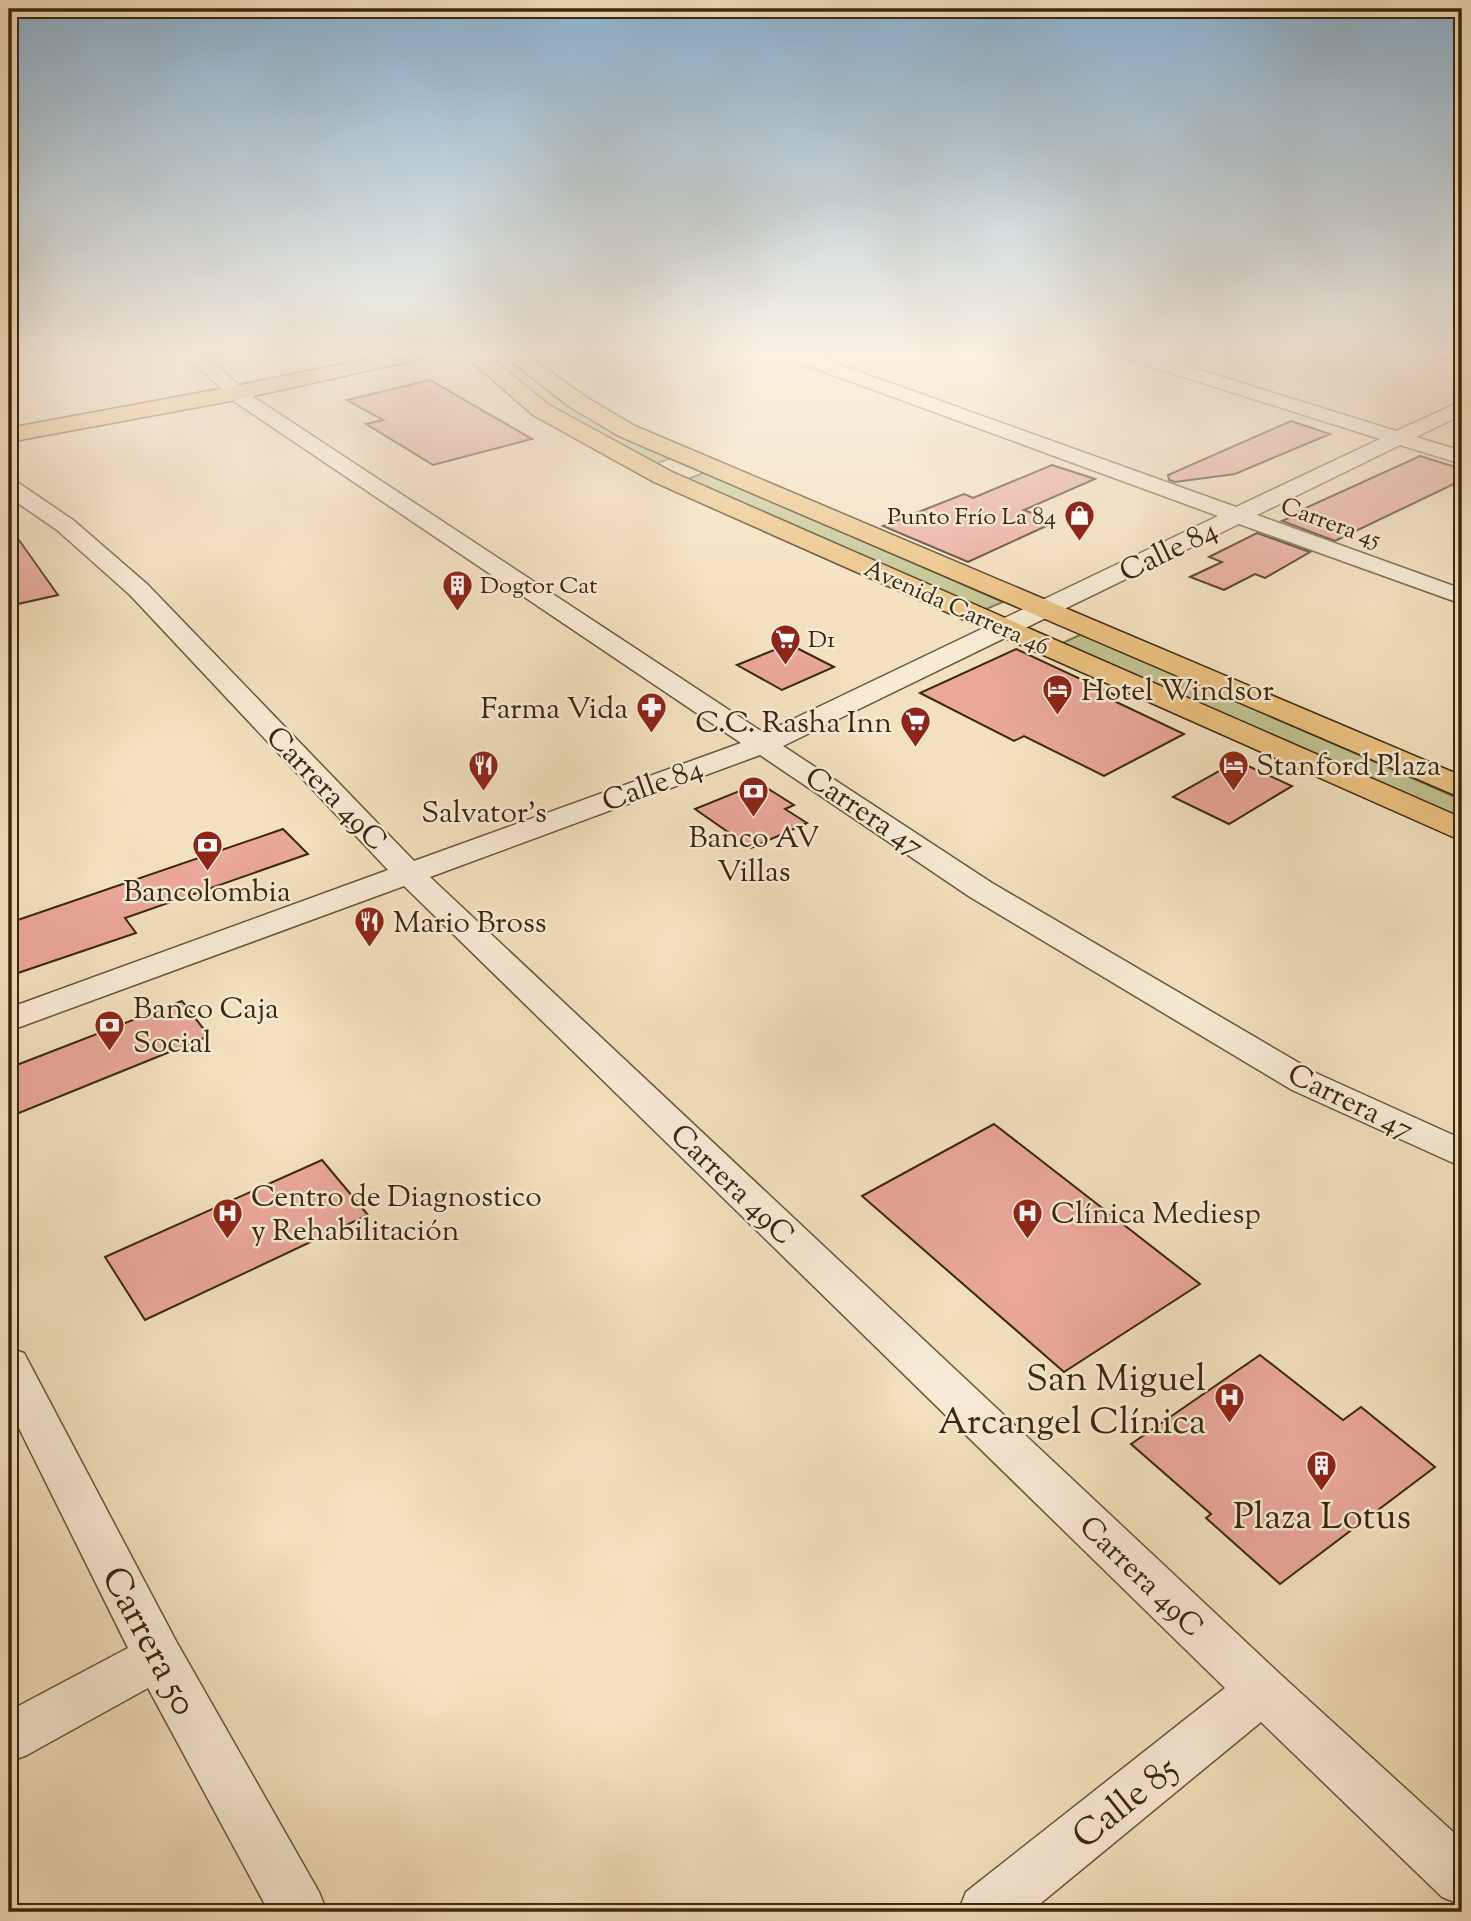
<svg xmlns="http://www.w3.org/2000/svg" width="1471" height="1921" font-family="'Sorts Mill Goudy',serif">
<rect width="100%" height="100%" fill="#f3e0be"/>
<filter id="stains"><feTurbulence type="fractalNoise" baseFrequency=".00286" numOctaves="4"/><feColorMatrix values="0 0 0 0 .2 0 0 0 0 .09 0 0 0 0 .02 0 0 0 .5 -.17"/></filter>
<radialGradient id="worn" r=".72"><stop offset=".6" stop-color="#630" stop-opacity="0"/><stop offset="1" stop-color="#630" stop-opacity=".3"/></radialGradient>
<!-- green -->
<path fill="#c0c18e" stroke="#7d744e" stroke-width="2" d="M500 352 561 402 671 458 655 464 547 406 482 353Z
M706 472 1003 602 984 610 688 479Z
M1082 634 1462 800V823L1060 644Z"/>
<!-- building -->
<path fill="#eaa79a" stroke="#3a270e" stroke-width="2" d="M430 380 532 439 433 465 366 424 383 420 347 400Z
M1291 421 1330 434 1235 474 1175 482 1169 480 1168 475Z
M1420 456 1462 469V480L1335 541 1282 521 1291 517 1288 516Z
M1052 465 1095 479 1024 510 1055 522 968 562 883 526 964 494 973 498Z
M9 526 58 595 9 606Z
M1257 533 1310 552 1265 578 1255 574 1224 590 1190 577 1222 562 1209 557Z
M789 644 834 667 782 690 737 665Z
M1016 649 1119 697 1112 700 1184 734 1104 776 1024 736 1014 741 920 693Z
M1237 761 1292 786 1229 824 1173 797Z
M759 783 794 805 785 809 807 823 751 848 695 809Z
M283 829 308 854 125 918 136 933 9 976V923Z
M182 1001 209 1036 9 1117V1068Z
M994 1124 1200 1284 1064 1372 862 1196Z
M322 1160 368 1215 145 1320 105 1257Z
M1260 1355 1343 1420 1361 1407 1435 1467 1280 1584 1206 1518 1211 1514 1131 1444Z"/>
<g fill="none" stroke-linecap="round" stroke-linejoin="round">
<defs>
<path id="minor" d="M183 352H202L249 394 764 733 1218 516 781 356 779 352H804L1236 507 1380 439 1117 356 1115 352H1142L1396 431 1462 401V415L1416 437 1462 451V464L1400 445 1257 515 1462 589V604L1239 524 783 746 992 883 1318 1074 1462 1139V1167L1292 1090 970 897 760 755 430 877 1280 1674 1462 1840V1905L1442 1897 1261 1722 1030 1912H958L966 1892 1225 1688 404 886 9 1031V1008L388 870 130 595 57 530 9 497V480L17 482 73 520 148 585 414 861 741 743 235 402Z
M1435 352H1462V363L1437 356Z
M9 1348 24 1353 176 1641 319 1892 327 1912H269L148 1688 27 1755 9 1762V1711L128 1648 9 1408Z"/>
<path id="major" d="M397 352H436L425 358 236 400 9 442V428L236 386Z
M461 352H484L549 405 672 472 1462 818V841L654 482 533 415Z
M500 352H523L586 397 635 426 1462 776V798L619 436 570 407Z"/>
</defs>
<!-- minor casing -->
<use href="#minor" stroke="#68553a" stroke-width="3"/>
<!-- major casing -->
<use href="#major" stroke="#3a270e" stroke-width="3"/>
<!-- minor -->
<use href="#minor" fill="#f7ebd5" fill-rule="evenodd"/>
<!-- major -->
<use href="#major" fill="#eac07f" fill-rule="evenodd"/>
</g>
<!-- sky -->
<linearGradient id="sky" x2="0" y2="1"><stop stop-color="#8bb6d6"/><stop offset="0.57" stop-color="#faf1e2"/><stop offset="1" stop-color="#faf1e2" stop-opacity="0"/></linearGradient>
<rect width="1471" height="620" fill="url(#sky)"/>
<!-- icons -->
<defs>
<symbol id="shop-pin" viewBox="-11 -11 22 30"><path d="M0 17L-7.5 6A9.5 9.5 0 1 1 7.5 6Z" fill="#8f2418" stroke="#f7ebd5"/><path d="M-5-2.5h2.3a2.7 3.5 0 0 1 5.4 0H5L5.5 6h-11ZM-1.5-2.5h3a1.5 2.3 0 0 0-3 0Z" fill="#fff"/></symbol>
<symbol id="building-pin" viewBox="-11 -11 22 30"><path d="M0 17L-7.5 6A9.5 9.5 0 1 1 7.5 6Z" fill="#8f2418" stroke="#f7ebd5"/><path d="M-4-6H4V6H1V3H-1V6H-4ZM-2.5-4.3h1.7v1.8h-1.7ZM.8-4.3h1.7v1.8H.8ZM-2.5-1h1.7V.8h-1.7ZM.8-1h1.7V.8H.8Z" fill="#fff"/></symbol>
<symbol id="supermarket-pin" viewBox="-11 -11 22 30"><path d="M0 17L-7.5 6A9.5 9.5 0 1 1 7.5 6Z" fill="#8f2418" stroke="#f7ebd5"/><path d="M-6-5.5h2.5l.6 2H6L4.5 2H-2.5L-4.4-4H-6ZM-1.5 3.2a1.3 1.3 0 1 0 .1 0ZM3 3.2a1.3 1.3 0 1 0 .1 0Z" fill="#fff"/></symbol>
<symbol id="hotel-pin" viewBox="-11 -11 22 30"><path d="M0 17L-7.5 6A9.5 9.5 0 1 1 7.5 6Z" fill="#8f2418" stroke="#f7ebd5"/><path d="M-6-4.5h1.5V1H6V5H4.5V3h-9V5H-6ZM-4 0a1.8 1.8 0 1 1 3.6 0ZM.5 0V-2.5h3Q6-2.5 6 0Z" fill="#fff"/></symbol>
<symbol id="pharmacy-pin" viewBox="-11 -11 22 30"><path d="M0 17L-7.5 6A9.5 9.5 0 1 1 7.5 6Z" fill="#8f2418" stroke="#f7ebd5"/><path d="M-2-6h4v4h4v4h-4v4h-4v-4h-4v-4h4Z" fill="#fff"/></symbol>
<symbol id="restaurant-pin" viewBox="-11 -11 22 30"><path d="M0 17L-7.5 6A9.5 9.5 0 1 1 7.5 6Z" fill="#8f2418" stroke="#f7ebd5"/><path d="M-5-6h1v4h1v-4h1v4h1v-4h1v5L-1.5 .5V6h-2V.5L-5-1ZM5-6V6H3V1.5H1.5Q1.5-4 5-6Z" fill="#fff"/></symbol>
<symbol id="bank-pin" viewBox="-11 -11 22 30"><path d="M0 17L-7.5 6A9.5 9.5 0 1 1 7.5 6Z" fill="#8f2418" stroke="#f7ebd5"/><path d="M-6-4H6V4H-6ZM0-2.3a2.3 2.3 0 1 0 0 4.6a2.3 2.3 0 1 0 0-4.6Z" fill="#fff"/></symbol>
<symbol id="hospital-pin" viewBox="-11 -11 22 30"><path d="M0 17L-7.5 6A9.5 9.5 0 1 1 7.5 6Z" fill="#8f2418" stroke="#f7ebd5"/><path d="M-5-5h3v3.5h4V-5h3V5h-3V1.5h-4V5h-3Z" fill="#fff"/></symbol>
</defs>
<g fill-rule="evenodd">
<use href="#shop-pin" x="1062" y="498" width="35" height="47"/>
<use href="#building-pin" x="440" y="568" width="35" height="47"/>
<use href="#supermarket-pin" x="768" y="622" width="35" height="47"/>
<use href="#hotel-pin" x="1040" y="672" width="35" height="47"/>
<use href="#pharmacy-pin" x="634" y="690" width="35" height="47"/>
<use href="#supermarket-pin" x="898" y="704" width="35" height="47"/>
<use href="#hotel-pin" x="1216" y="748" width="35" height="47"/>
<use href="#restaurant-pin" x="466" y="748" width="35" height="47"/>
<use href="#bank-pin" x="736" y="774" width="35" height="47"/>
<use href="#bank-pin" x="190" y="828" width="35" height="47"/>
<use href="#restaurant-pin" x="352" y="904" width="35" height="47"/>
<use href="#bank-pin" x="92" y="1008" width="35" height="47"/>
<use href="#hospital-pin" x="210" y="1196" width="35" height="47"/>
<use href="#hospital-pin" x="1010" y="1196" width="35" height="47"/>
<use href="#hospital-pin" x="1212" y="1380" width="35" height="47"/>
<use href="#building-pin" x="1304" y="1448" width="35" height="47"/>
</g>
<g text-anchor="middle" stroke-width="5" stroke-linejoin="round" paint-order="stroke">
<!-- far-poi labels -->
<g font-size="24" fill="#3a270e" stroke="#f7ebd5" text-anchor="start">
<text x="1056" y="524" text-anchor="end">Punto Frío La 84</text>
<text x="480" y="593">Dogtor Cat</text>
<text x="808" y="647">D1</text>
</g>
<!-- far-street labels -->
<g font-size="24" fill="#3a270e" stroke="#f7ebd5">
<text transform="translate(1331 522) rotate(20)" y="8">Carrera 45</text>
<text transform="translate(957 607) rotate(24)" y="8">Avenida Carrera 46</text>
</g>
<!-- street labels -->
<g font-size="30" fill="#3a270e" stroke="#f7ebd5">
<text transform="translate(1168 550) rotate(-26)" y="10">Calle 84</text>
<text transform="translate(652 784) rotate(-20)" y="10">Calle 84</text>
<text transform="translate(327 788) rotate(46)" y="10">Carrera 49C</text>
<text transform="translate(865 811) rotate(34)" y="10">Carrera 47</text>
<text transform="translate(1351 1101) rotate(26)" y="10">Carrera 47</text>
<text transform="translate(733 1184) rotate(44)" y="10">Carrera 49C</text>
<text transform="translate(1142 1576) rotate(44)" y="10">Carrera 49C</text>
</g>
<!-- poi labels -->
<g font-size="30" fill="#3a270e" stroke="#f7ebd5" text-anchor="start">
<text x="1081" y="700">Hotel Windsor</text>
<text x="628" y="718" text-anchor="end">Farma Vida</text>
<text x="892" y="732" text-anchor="end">C.C. Rasha Inn</text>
<text x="1256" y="775">Stanford Plaza</text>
<text x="484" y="822" text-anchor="middle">Salvator's</text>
<text x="754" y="847" text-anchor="middle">Banco AV<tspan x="754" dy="34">Villas</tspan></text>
<text x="207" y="901" text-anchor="middle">Bancolombia</text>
<text x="393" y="932">Mario Bross</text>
<text x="133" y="1018">Banco Caja<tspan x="133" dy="34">Social</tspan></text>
<text x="251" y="1206">Centro de Diagnostico<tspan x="251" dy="34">y Rehabilitación</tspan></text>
<text x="1051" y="1223">Clínica Mediesp</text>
</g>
<!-- near-poi labels -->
<g font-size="37" fill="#3a270e" stroke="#f7ebd5" text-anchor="end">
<text x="1206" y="1390">San Miguel<tspan x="1206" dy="43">Arcangel Clínica</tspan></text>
<text x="1322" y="1528" text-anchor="middle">Plaza Lotus</text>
</g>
<!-- near-street labels -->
<g font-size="37" fill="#3a270e" stroke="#f7ebd5">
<text transform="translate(151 1640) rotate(62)" y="13">Carrera 50</text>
<text transform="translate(1124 1801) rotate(-39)" y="13">Calle 85</text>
</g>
</g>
<!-- margin -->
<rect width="1471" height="1921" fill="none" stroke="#f3e0be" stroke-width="35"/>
<rect x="10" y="10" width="1450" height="1900" fill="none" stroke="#3a270e" stroke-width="3.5"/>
<rect x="18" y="18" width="1436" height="1886" fill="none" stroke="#3a270e" stroke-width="2"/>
<rect width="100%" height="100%" filter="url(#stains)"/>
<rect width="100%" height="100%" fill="url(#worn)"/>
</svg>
